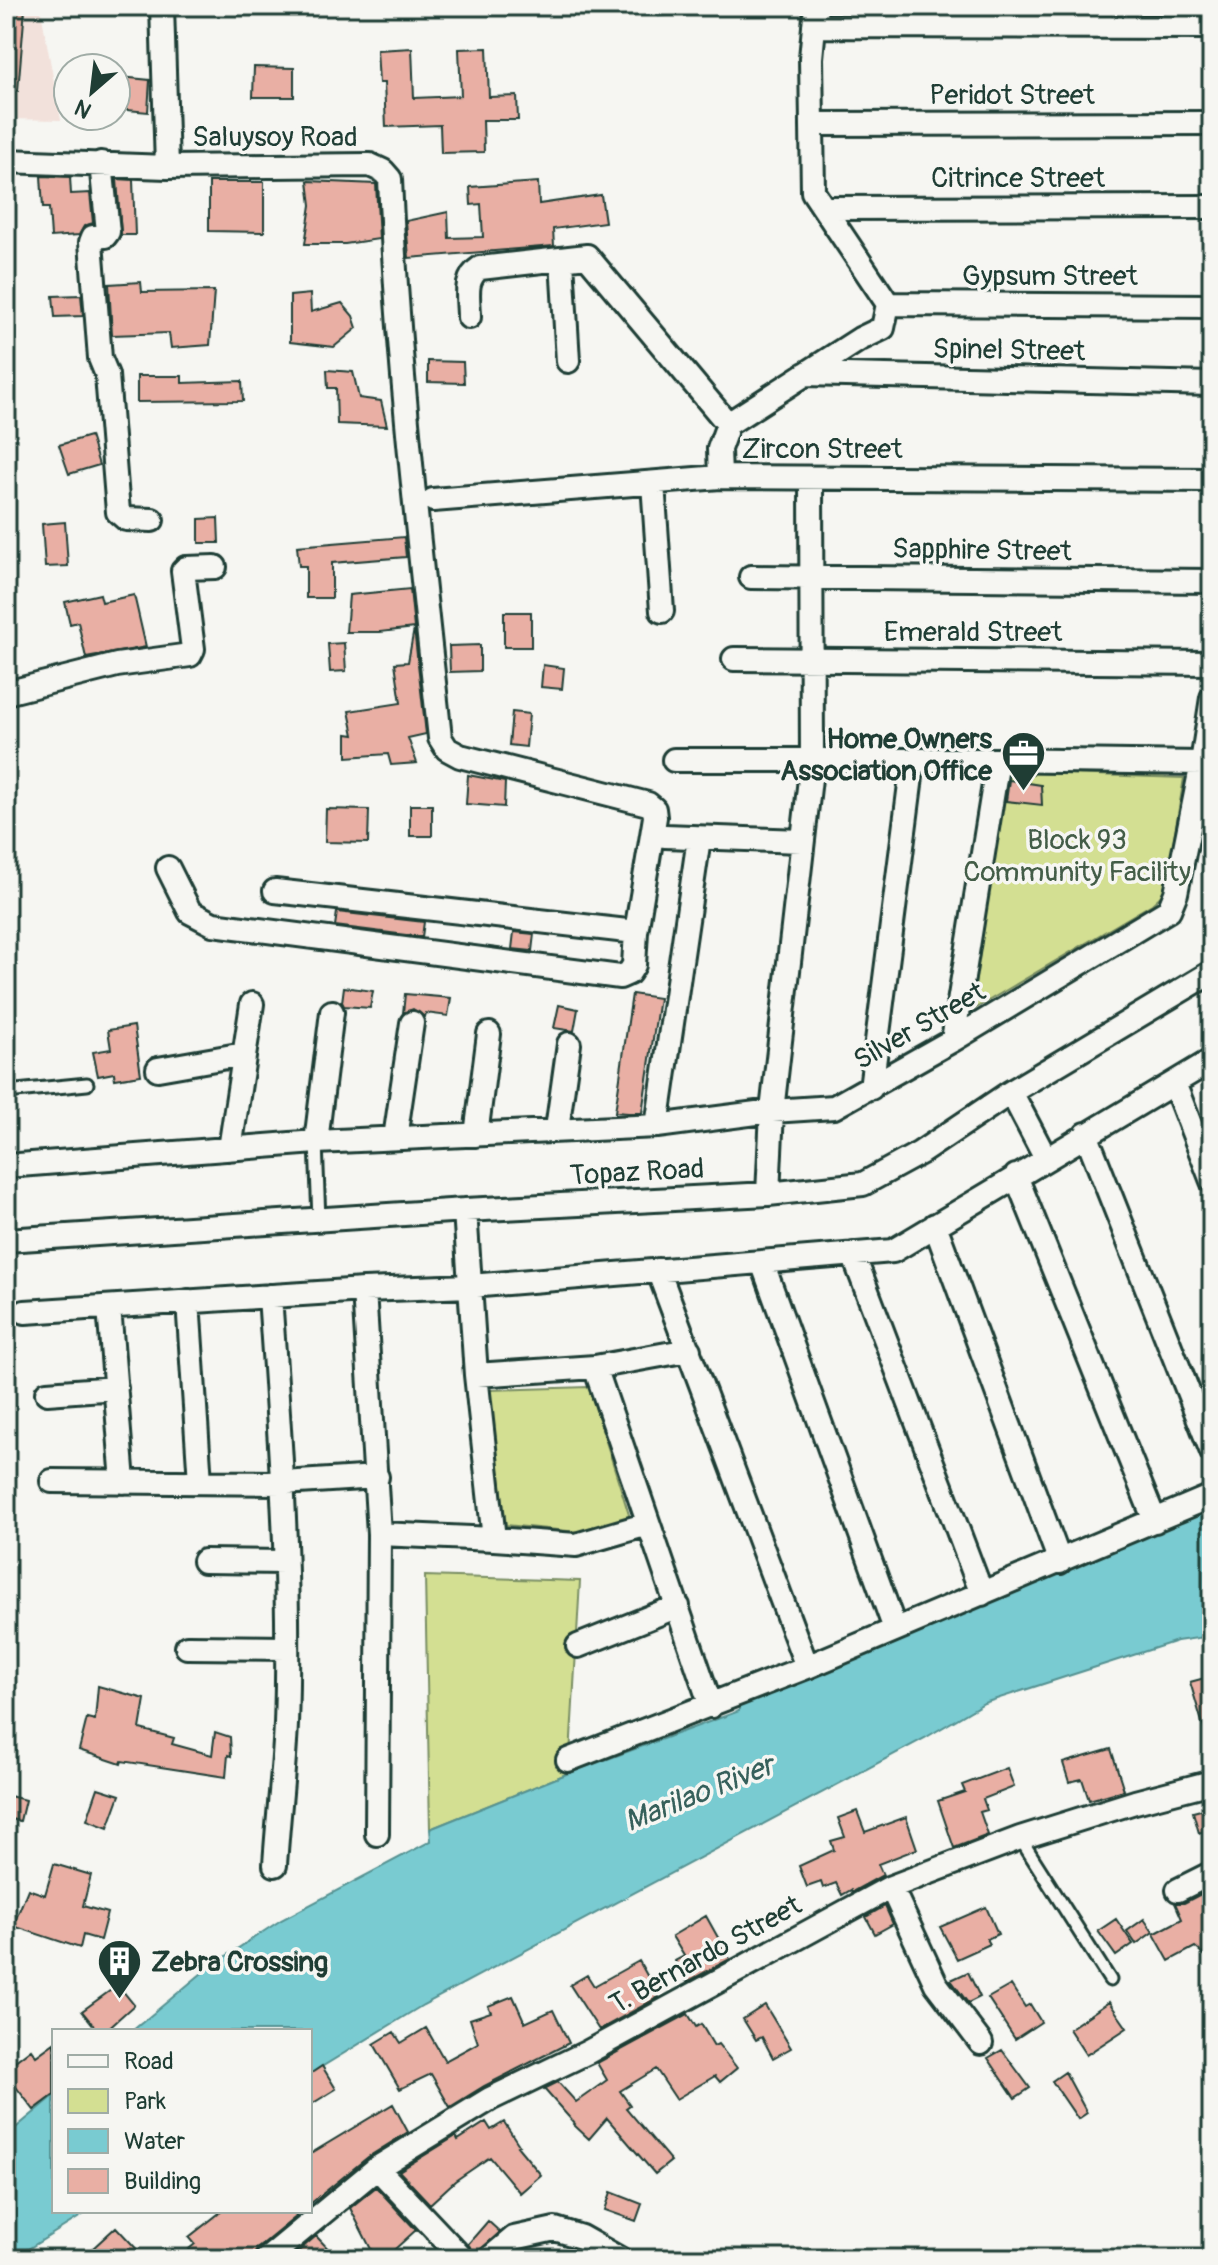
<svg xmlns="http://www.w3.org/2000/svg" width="1218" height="2265" font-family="Pangolin,sans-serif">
<rect width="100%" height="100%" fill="#f6f6f2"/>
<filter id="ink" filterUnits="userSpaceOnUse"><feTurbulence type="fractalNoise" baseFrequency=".0125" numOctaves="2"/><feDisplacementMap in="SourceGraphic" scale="16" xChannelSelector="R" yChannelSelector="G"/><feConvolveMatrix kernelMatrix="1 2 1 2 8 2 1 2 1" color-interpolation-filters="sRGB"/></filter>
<g filter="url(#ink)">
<!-- built -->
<path fill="#f2e1db" d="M6 6H40L61 120 6 119Z"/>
<!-- green -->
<path fill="#d3df92" stroke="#798e63" stroke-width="2" d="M1007 772 1184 778 1165 892 1152 904 971 1011Z
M589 1387 630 1518 578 1532 506 1525 489 1390Z
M425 1576 580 1581 569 1773 430 1829Z"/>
<!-- water -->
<path fill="#79cbd1" stroke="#559292" stroke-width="2" d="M659 6H738L659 16Z
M1212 1502V1636L1177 1641 984 1703 925 1738 423 2005 310 2074V2031H132L208 1968 281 1920 431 1841 430 1829 569 1773 739 1711 738 1701 1194 1516 1196 1509Z
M54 2096V2211H89L12 2259H6V2136Z"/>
<!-- building -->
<path fill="#e9afa4" stroke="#1f3d34" stroke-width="2" d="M6 6 25 8 18 91H6Z
M412 48 414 98 461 96 459 49 487 48 489 97 517 96 518 120H483L484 152 441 153 440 125 386 127 384 83H379L377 50Z
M254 67 294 68V97H253Z
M120 77 150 80 148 112 117 109Z
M41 176 70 177 71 194 90 193 93 223 84 226 79 235 51 237 49 208H43Z
M117 179 133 180 135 235H121Z
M308 181 376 184 379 239 345 244H305L311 205Z
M209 182H264V232L209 231Z
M538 182 539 204 601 195 605 222 553 229 554 246 409 258 406 221 448 212 449 238 483 237 481 204 471 205 470 187Z
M141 282 142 292 214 291 210 345 171 348 169 333 112 335 109 284Z
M310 294 311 312 342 303 353 316 357 328 334 347 290 342V296Z
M81 295 83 316 55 317 53 296Z
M428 361 463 362 464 383 428 382Z
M327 370 353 372 359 398 381 401 387 426 337 424 336 388H328Z
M137 376H182V383L242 381 243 401 137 402Z
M90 436 99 465 69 474 59 445Z
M218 518 219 543H199V519Z
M65 522 68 566 45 567 42 524Z
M404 537 406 557 332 563V598H306V566H299L297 546Z
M410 589 414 628 380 632H346L349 595Z
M100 594 102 602 134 595 146 647 86 658 78 622 70 624 65 602Z
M504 612H531V647H504Z
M414 629 426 734 408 738 417 763 391 765 388 754 347 757V734L354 735 349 711 401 703 395 663 408 662Z
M344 643 346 671 330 672 328 644Z
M480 645V671L450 672 449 646Z
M543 665 564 668 562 689 541 687Z
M512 712 529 714 526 747 509 745Z
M468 775 505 782 504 807 466 804Z
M1009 780 1041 785 1042 805 1006 801Z
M410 805H432V836H410Z
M326 809 369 810 368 843 325 842Z
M337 912 424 922 422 937 335 926Z
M514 932 534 934 532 951 512 949Z
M344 987 373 991 370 1008 344 1006 342 1002Z
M405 994 451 998 448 1016 426 1013 425 1017 413 1009 403 1013Z
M632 994 659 998 642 1113H628L615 1112Z
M559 1005 578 1009 574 1031 554 1028Z
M134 1026 141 1075 115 1079 114 1073 98 1076 93 1052 111 1049 108 1030Z
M1212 1676V1741L1208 1742 1190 1682Z
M98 1686 145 1699 140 1729 174 1738 172 1744 212 1755 215 1732 230 1737 231 1756 228 1755 226 1777 122 1761 121 1764 79 1750 87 1718 95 1720Z
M1111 1749 1124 1790 1089 1800 1082 1779 1069 1782 1063 1763Z
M1007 1768 1014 1787 983 1799 987 1810 980 1812 988 1835 954 1848 938 1801 965 1792 962 1785Z
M98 1788 120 1795 108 1828 87 1820Z
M6 1795 25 1800 20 1821 6 1818Z
M1212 1807V1828L1199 1833 1193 1812Z
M857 1811 865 1832 906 1817 917 1849 878 1864 883 1875 852 1892 851 1890 842 1895 836 1883 823 1888 821 1882 807 1887 799 1866 834 1850 831 1841 845 1837 838 1818Z
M54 1864 91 1875 83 1906 107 1913 100 1940 83 1935 80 1948 13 1926 28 1889 45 1895Z
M1201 1894 1212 1919V1962L1195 1947 1169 1961 1154 1934 1182 1919 1175 1903H1184Z
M885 1906 893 1924 875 1934 866 1917Z
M986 1907 998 1934 987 1939 990 1944 957 1959 940 1927Z
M706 1916 730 1959 687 1982 675 1961 684 1956 672 1936Z
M1116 1919 1133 1944 1116 1956 1098 1931Z
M1144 1919 1153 1932 1136 1944 1127 1931Z
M639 1961 659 1997 599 2030 570 1985 587 1975 594 1986Z
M968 1972 980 1997 968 2003 951 1980Z
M118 1985 134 2005 105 2031H98L82 2011Z
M1011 1985 1025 2007 1030 2004 1041 2022 1015 2039 988 1998Z
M513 1996 525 2023 553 2010 569 2043 484 2086 450 2107 431 2074 400 2089 374 2044 394 2032 401 2043 426 2028 445 2061 478 2043 470 2019 491 2012 488 2006Z
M1109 2002 1127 2028 1086 2055 1069 2029Z
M765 2005 791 2048 773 2058 762 2037 756 2040 743 2019Z
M688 2014 696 2027 701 2024 714 2046 718 2044 737 2068 720 2082 715 2076 676 2099 656 2069 620 2091 630 2105 626 2108 671 2161 655 2174 607 2118 589 2139 574 2125 575 2124 544 2089 558 2082 576 2102 607 2080 597 2063Z
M54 2043V2095L34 2110 6 2074V2068L31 2049 36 2056Z
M1002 2050 1030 2088 1015 2098 988 2058Z
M322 2066 336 2089 310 2105V2074Z
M1065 2072 1087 2113 1078 2119 1052 2081Z
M393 2104 408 2132 368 2157 310 2204V2154Z
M486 2122 491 2130 504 2122 519 2145 517 2146 541 2175 520 2193 490 2157 455 2181 430 2204 399 2171 456 2136 458 2140Z
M376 2187 416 2230 384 2259H376L350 2208Z
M611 2192 642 2204 636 2221 605 2210Z
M222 2211H292L297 2216 258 2248 251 2259H197L189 2249 195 2244 189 2237Z
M488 2221 500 2232 476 2254 468 2244Z
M116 2227 146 2259H81Z
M316 2236 338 2259H298L294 2255Z"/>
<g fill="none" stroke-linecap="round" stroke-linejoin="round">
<defs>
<path id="service" d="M6 1092 87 1084
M316 1142 319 1220
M1020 1838 1110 1980"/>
<path id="minor" d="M162 6 167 167
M814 26 1212 27
M812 124 1212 123
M6 161 167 167 370 165 383 171 390 179C398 366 420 552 440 738L447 749 460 756 648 804 654 809 655 817 636 932 634 965 629 973 620 977 213 924 190 912 168 868
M101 163 108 232 105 236 93 237 91 242 100 358 107 375 118 512 126 519 152 520
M824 208 1212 207
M562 261 568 361
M888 304 1212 306
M469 317C469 299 463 279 480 268L587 256 728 424
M805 374 1212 384
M720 477 719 449 728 424 860 339 883 328 888 304 813 192 811 58 816 6
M653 483 662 611
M433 500 720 477 1212 480
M751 577 1212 581
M734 659 1212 663
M6 693 117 665 190 655 193 649 183 571 186 568 215 567
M674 760H998L1202 763
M665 836 802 841
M275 891 636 932
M953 1040 998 760
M158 1069 244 1054
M1174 1083 1212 1181
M871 1088 913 761
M1011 1092 1046 1159
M657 1126 699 838
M557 1129 569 1044
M1086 1134 1212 1452
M476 1135 489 1034
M395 1138 412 1023
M316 1142 332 1012
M230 1149 252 1004
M6 1166 316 1142 657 1126 772 1111 834 1107 953 1040 1169 910 1176 893 1202 763 1212 698
M1016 1176 1155 1521
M768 1194 772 1111 812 761 811 479
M465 1210 476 1375 494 1539
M935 1225 1060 1562
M6 1240 465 1210 768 1194 863 1184 920 1153 1011 1092 1212 972
M853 1254 982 1594
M762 1262 895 1629
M658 1270 807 1667
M364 1290 379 1534 377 1834
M270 1296C280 1438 291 1582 286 1724 284 1771 278 1818 275 1865
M188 1301 200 1482
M109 1307 123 1482
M25 1312 364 1290 470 1286 893 1251 1212 1060
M595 1367 711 1706
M476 1375 595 1367 689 1350
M47 1393 116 1388
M52 1481 283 1483 377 1477
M379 1534 494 1539 576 1545 648 1524
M204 1561 284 1562
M578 1646 678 1606
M187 1647 286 1648
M568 1760 807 1667 1212 1496
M891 1887 936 1984 981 2043
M1178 1890 1212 1873
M377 2168 463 2259
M267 2259 377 2168 490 2099 588 2052 891 1887 1020 1838 1135 1802 1212 1782
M489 2259 514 2238 555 2229 581 2237 620 2259"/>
</defs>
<!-- service casing -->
<use href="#service" stroke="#1f3d34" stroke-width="17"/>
<!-- minor casing -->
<use href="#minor" stroke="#1f3d34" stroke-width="28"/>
<!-- service -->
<use href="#service" stroke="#f6f6f2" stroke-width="11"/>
<!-- minor -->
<use href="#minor" stroke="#f6f6f2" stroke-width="22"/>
</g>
</g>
<!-- icons -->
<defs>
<symbol id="office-pin" viewBox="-11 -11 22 30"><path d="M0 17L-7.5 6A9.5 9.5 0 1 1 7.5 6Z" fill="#1f3d34" stroke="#f6f6f2"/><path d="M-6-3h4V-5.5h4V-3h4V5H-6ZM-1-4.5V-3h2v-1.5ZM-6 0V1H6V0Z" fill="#fff"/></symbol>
<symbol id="building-pin" viewBox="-11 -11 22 30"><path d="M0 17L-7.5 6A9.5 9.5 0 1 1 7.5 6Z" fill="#1f3d34" stroke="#f6f6f2"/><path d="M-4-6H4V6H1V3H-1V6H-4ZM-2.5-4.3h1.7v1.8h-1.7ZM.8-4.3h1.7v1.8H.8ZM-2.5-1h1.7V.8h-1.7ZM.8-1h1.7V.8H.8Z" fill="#fff"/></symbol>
</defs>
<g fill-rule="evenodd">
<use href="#office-pin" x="998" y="728" width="51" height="69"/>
<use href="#building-pin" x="94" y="1936" width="51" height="69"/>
</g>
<g text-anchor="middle" stroke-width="7" stroke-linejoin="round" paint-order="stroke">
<!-- street labels -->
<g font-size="28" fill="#1f3d34" stroke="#f6f6f2">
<text x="1012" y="104">Peridot Street</text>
<text x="275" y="146">Saluysoy Road</text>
<text x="1018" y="187">Citrince Street</text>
<text x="1050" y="285">Gypsum Street</text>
<text transform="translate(1009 349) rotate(1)" y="10">Spinel Street</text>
<text x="822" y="458">Zircon Street</text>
<text transform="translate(982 549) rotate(1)" y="10">Sapphire Street</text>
<text x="973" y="641">Emerald Street</text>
<text transform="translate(919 1025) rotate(-30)" y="10">Silver Street</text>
<text transform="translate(637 1171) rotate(-3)" y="10">Topaz Road</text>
<text transform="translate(705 1954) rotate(-29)" y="10">T. Bernardo Street</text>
</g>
<!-- poi labels -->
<g font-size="28" font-weight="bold" fill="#1f3d34" stroke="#f6f6f2" text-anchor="end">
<text x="992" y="748">Home Owners<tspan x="992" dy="32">Association Office</tspan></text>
<text x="151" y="1971" text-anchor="start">Zebra Crossing</text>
</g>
<!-- park labels -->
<g font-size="28" fill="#435d47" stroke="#f6f6f2">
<text x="1077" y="849">Block 93<tspan x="1077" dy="32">Community Facility</tspan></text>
</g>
<!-- water labels -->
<g font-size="30" font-style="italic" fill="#36605b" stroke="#f6f6f2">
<text transform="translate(699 1793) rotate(-22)" y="10">Marilao River</text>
</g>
</g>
<!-- margin -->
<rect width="1218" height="2265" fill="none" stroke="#f6f6f2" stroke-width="32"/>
<rect x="16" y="16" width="1186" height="2233" fill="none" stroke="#1f3d34" stroke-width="3" filter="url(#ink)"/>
<!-- legend -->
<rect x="52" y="2029" width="260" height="184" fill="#f6f6f2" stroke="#a0aca6" stroke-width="2"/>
<rect x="68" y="2055" width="40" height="12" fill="#f6f6f2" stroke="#a0aca6" stroke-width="2"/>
<text x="124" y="2069" font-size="24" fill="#1f3d34">Road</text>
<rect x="68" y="2089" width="40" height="24" fill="#d3df92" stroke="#a0aca6" stroke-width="2"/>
<text x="124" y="2109" font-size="24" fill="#1f3d34">Park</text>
<rect x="68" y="2129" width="40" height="24" fill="#79cbd1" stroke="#a0aca6" stroke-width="2"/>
<text x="124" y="2149" font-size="24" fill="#1f3d34">Water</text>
<rect x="68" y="2169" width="40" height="24" fill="#e9afa4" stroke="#a0aca6" stroke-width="2"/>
<text x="124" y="2189" font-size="24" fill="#1f3d34">Building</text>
<!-- north arrow -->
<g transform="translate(92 92) rotate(208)"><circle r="38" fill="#f6f6f2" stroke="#a0aca6" stroke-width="2"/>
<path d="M0-6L14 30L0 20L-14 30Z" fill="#1f3d34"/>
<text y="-12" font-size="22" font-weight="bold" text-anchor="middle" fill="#1f3d34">N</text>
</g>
</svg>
